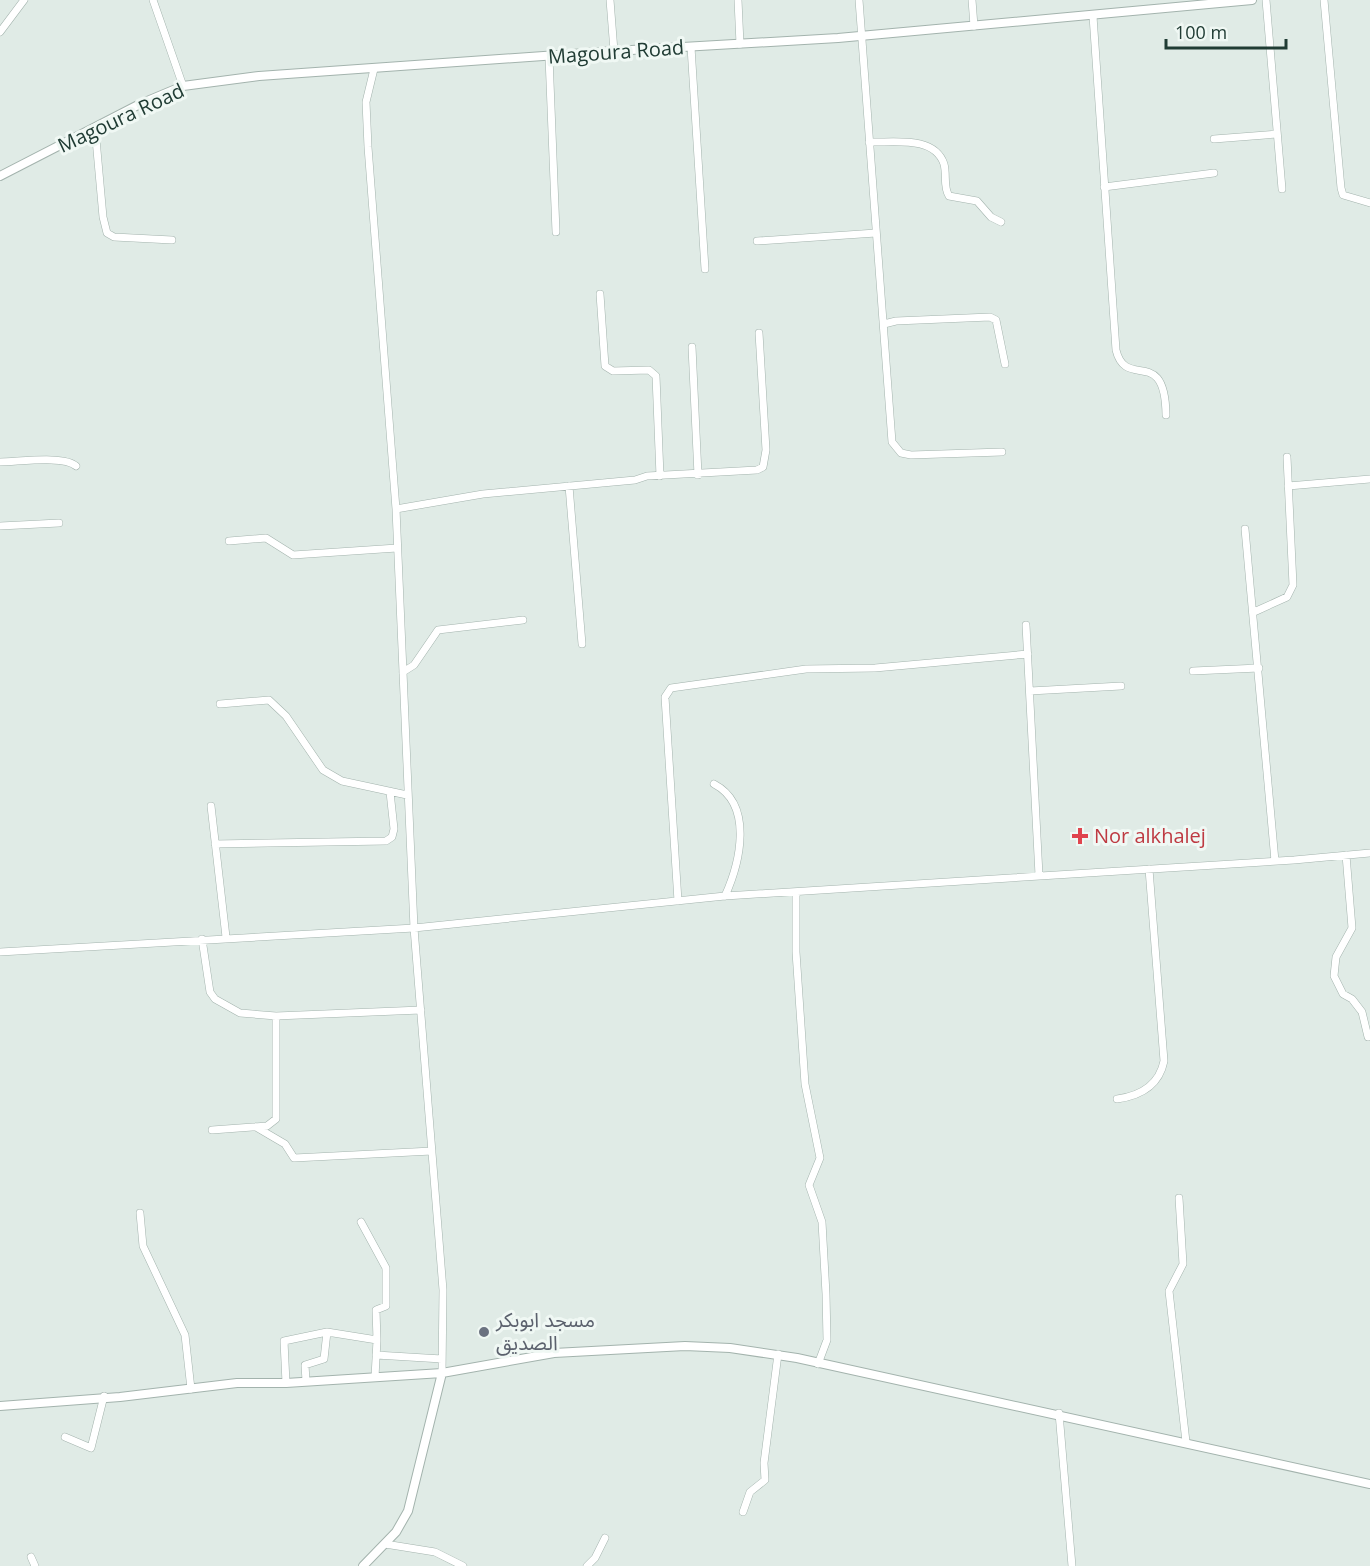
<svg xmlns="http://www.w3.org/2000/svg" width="1370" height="1566" font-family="'Open Sans','Noto Sans Arabic',sans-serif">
<rect width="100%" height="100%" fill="#e0ebe6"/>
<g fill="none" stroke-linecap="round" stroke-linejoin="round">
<defs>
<path id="minor" d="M153 0 183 86
M610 0 614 51
M738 0 740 44
M859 0 892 442 901 453 911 455 1002 452
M972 0 974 26
M1266 0 1282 189
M1324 0 1341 188 1343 195 1370 203
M1093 16 1116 350C1126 391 1165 344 1166 415
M0 32 24 0
M691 47 705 269
M549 57 556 232
M374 69 366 102 368 147 396 509 414 928 443 1290 442 1373
M95 128 103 217 107 233 114 237 172 240
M1214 139 1277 134
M869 142C893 143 934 135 944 164 947 175 943 187 949 196L977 201 991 217 1001 222
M1104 187 1214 173
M757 241 876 233
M600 294 605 366 613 371 649 370 656 376 660 476
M884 324 896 321 990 317 996 320 1005 364
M692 347 698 475
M0 462C18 462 64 455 76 466
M569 486 582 644
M1288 486 1370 479
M396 509 483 494 635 480 647 476 757 470 763 467 766 450 759 333
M0 526 59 523
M1245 529 1275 861
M229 541 266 538 293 555 397 548
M1254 612 1287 597 1293 585 1287 457
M1026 625 1039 875
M1193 671 1259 668
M403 672 414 665 438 630 523 620
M1030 691 1121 686
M220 704 269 700 286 716 323 770 342 781 407 795
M714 784C754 805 740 863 725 896
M211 806 226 937
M215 844 386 841 392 837 394 829 390 792
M1346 855 1352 928 1336 957 1334 976 1343 994 1352 999 1362 1012 1368 1037
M796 893V952L805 1084 820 1158 809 1185 822 1222 826 1294 827 1340 818 1364
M678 901 665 697 671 688 806 669 875 668 1028 654
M202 939 210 992 215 999 240 1013 276 1016 421 1010
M0 952 414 928 725 896 1294 860 1370 853
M1117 1099C1139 1096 1159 1086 1164 1061L1149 869
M256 1127 285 1144 294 1158 432 1151
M212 1130 267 1126 276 1119V1016
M1179 1198 1183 1264 1169 1291 1186 1442
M140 1213 143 1246 185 1335 191 1389
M361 1222 386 1268V1306L376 1310 377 1340
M327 1332 377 1340 375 1377
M376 1355 442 1359
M286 1383 284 1341 327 1332 324 1359 305 1365 306 1381
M1059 1413 1072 1566
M65 1437 91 1448 104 1396
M743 1512 750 1492 765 1480 764 1463 778 1354
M385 1544 435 1552 463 1566
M31 1557 35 1566
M587 1566 595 1558 605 1538"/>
<path id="tertiary" d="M0 176 140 104 183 86 259 76 614 51 838 38 1252 0
M0 1406 120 1397 237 1383H286L442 1373 554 1353 685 1346 730 1348 797 1358 1370 1484
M363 1566 396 1532 408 1511 442 1373"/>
</defs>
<!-- minor casing -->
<use href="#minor" stroke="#a3b3ad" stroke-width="8"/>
<!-- tertiary casing -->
<use href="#tertiary" stroke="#a3b3ad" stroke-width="10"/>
<!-- minor -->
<use href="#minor" stroke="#fff" stroke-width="7"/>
<!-- tertiary -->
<use href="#tertiary" stroke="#fff" stroke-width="8"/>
</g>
<!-- markers -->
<path fill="#e0444e" stroke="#f0f8f4" stroke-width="2" d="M1077 827h6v6h6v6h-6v6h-6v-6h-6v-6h6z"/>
<circle fill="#6b7280" stroke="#f0f8f4" stroke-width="2" cx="484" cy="1332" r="6"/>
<g text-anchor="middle" stroke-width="6" stroke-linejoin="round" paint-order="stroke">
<!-- street labels -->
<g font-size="20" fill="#203c34" stroke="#f0f8f4">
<text transform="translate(616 52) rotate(-4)" y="7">Magoura Road</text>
<text transform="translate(121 118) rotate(-25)" y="7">Magoura Road</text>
</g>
<!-- health labels -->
<g font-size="20" fill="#be3a42" stroke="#f0f8f4" text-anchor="start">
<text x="1094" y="843">Nor alkhalej</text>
</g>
<!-- worship labels -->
<g font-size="20" fill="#5b616d" stroke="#f0f8f4" text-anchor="start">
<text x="496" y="1327">مسجد ابوبكر<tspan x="496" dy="23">الصديق</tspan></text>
</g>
</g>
<!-- scale -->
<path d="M1166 39v9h120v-9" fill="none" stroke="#203c34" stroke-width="3"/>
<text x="1175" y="39" font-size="18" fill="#203c34" stroke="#f0f8f4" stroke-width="4.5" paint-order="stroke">100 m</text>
</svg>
